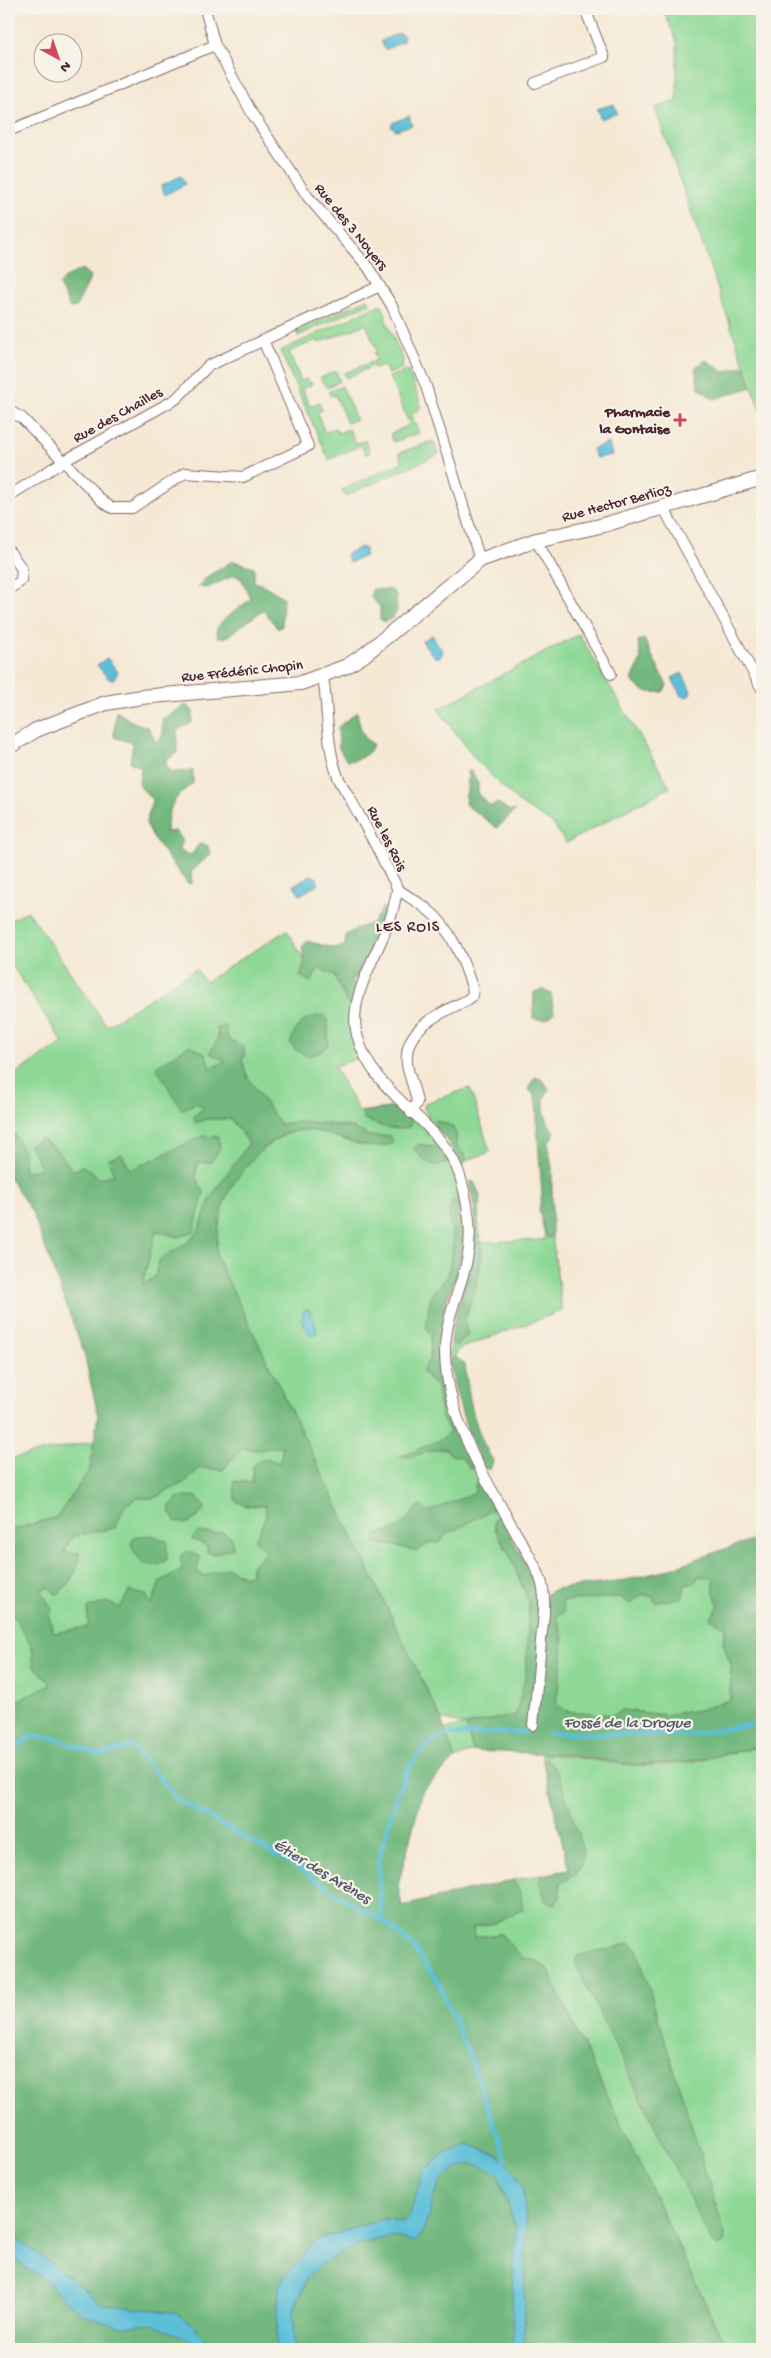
<svg xmlns="http://www.w3.org/2000/svg" width="771" height="2358" font-family="'Gochi Hand',sans-serif">
<rect width="100%" height="100%" fill="#f7f3e8"/>
<filter id="ink" filterUnits="userSpaceOnUse"><feTurbulence type="fractalNoise" baseFrequency=".02" numOctaves="2"/><feDisplacementMap in="SourceGraphic" scale="10" xChannelSelector="R" yChannelSelector="G"/><feConvolveMatrix kernelMatrix="1 2 1 2 8 2 1 2 1" color-interpolation-filters="sRGB"/></filter>
<filter id="wash" filterUnits="userSpaceOnUse"><feTurbulence type="fractalNoise" baseFrequency=".0096" numOctaves="4" result="noise"/><feDisplacementMap in="SourceGraphic" scale="20" xChannelSelector="R" yChannelSelector="G"/><feGaussianBlur stdDeviation="1.12" result="paint"/><feColorMatrix in="noise" values="0 0 0 0 0 0 0 0 0 0 0 0 0 0 0 0 0 1.4 0 .05"/><feComposite in="paint" operator="in"/></filter>
<g filter="url(#wash)">
<rect width="100%" height="100%" fill="#f5e9d5"/>
<!-- green -->
<path fill="#8dd895" stroke="#6c7c60" d="M663 9H762V79L758 80 762 93V416L655 108 677 101V42Z
M368 299 370 303 298 336 296 331Z
M381 304 386 314 385 318 403 360 402 368 388 374 384 365 374 368 373 366 346 378 344 373 377 360 374 353 377 351 366 324 319 343 317 340 289 352 301 381 307 379 308 383 311 382 312 384 302 389 310 406 319 402 322 410 317 413 325 433 335 428 338 433 349 429 356 444 365 440 370 452 366 455 361 445 329 460 280 351Z
M408 370 421 405 418 411 411 415 419 433 394 442 390 434 410 425 389 377Z
M336 371 340 381 327 388 320 378Z
M342 386 356 419 347 423 335 395 331 396 328 392Z
M433 441 439 454 345 496 342 490 402 462 399 453Z
M579 634 670 787 566 843 553 824 517 801 476 760 438 709Z
M28 911 107 1026 196 969 205 982 287 930 305 961 334 975 352 1013C347 1031 353 1042 362 1057L334 1066 359 1112 396 1107C409 1118 426 1128 437 1141 458 1167 467 1227 461 1258 459 1274 450 1290 445 1305 441 1317 439 1334 440 1347 440 1406 471 1463 499 1514L494 1521 495 1529 512 1560 529 1603 526 1674 516 1715 466 1725 473 1751 455 1759 444 1730 465 1725 441 1719 216 1256C217 1238 219 1220 224 1202 234 1175 272 1131 303 1130 334 1129 363 1156 393 1143L369 1136 351 1127 302 1121 280 1124 248 1078 242 1061 245 1054 211 1068 205 1054 195 1103 204 1107 207 1119H231L249 1143 211 1197 199 1230 188 1242 159 1260 155 1277 141 1285 156 1231 179 1237 196 1179 197 1162 220 1148 130 1170 122 1155 114 1175 99 1178 83 1166 73 1171 58 1151 43 1168 24 1173 23 1151 9 1125V1078L63 1043 9 961V921Z
M470 1088 490 1152 467 1160 456 1144V1134L436 1120 435 1128 424 1108 425 1103Z
M545 1235 549 1238 552 1235 562 1311 461 1348 449 1363 451 1341 455 1346C465 1316 485 1274 481 1242L543 1240Z
M94 1441 90 1469 57 1517 9 1531V1459Z
M283 1446 280 1463 268 1459 253 1467 252 1483 234 1481 246 1506 265 1504 266 1517 255 1540 266 1552 251 1566V1575L244 1577 228 1568 204 1576C189 1565 175 1574 160 1582L151 1606 120 1608 89 1627 54 1633 41 1590 49 1587 56 1595C70 1584 79 1571 80 1553L64 1552 73 1536 115 1528 125 1505 137 1498H153L185 1482 200 1468 223 1470 242 1448 259 1450Z
M699 1576 714 1579V1593L726 1627 723 1642 731 1665 730 1700 700 1710 665 1715 623 1710 614 1715 565 1711 556 1702 562 1660 563 1634 556 1616 562 1601 643 1594 653 1597 695 1582Z
M9 1609 32 1646 34 1666 52 1684 9 1705Z
M762 1746V2349H727L547 1969 537 1961 522 1958 501 1934 474 1937 473 1927 494 1923 521 1894 513 1880 569 1870 541 1754C572 1755 602 1763 633 1765 676 1768 720 1755 762 1746Z"/>
<!-- forest -->
<path fill="#72b87e" stroke="#5e6c54" fill-rule="evenodd" d="M82 269 90 276 89 281 76 307 70 308 59 285 66 277Z
M706 360 724 372 745 366 752 387 714 399 699 388 695 368Z
M233 561 254 567V582L265 586 283 597 282 626 278 629 263 610 225 638 218 637 216 630 223 620 251 599 242 580 235 575 207 588 198 587 208 576Z
M373 589 392 590 396 595 397 611 392 618 385 622 380 619V607L370 597Z
M644 639 667 686 663 692C649 694 639 691 632 680L641 659 638 641Z
M186 705 193 711 192 723 177 730V753L165 761 170 773 193 770V783C172 800 169 805 166 832L175 831 183 840 179 851 191 855 199 844 207 845 211 854 191 872 192 884 187 883 154 839 146 824 152 800 139 785 141 767 130 762 133 743 114 737 116 711 131 721 149 728 156 743 163 735 162 719Z
M357 712 361 730 366 739 373 744C370 756 359 760 347 761L339 749 338 727Z
M467 771H471L478 783V794L490 806 498 803 508 810 515 811 497 828 465 804C466 792 469 783 467 771Z
M383 906 386 910 362 974 351 981 357 989 355 1006H349L334 975 319 968 311 982 300 976 305 961 302 947 307 941 333 948 345 946 346 935 360 927 373 923Z
M543 990 551 994 554 1013C548 1020 542 1021 533 1018L534 992Z
M324 1015 328 1022V1045L321 1052 307 1056 295 1049 290 1043C299 1021 301 1019 324 1015Z
M225 1026 229 1040 243 1046 245 1054 242 1061 248 1078 280 1124 302 1121 351 1127 369 1136H390L393 1143C363 1156 334 1129 303 1130 272 1130 234 1175 224 1202 219 1220 217 1238 216 1256L441 1719 455 1759 423 1790 398 1885 402 1906 513 1880 521 1894 523 1909 494 1923 473 1927 474 1937 501 1934 522 1958 537 1961 547 1969 727 2349H9V1705L51 1684 34 1666 32 1646 9 1609V1531L57 1517 90 1469 98 1415 84 1353 32 1212 9 1177V1125L23 1151 24 1173 42 1168 29 1145 41 1138 58 1151 73 1171 83 1166 99 1178 114 1175 108 1159 122 1154 130 1170 203 1136 218 1137 220 1148 211 1162 197 1163 196 1178 204 1192 194 1231 179 1237 156 1231 142 1285 155 1277 159 1260 188 1242 199 1230 211 1197 249 1143 231 1119H207L195 1123 194 1116 204 1107 195 1103 182 1110 156 1067 190 1045 205 1054 211 1068 226 1062 210 1053 218 1038 217 1028ZM283 1446 280 1463 268 1459 258 1461 253 1467 252 1483 234 1481 235 1500 246 1506 265 1505 266 1517 255 1540 266 1552 251 1566V1575L244 1577 228 1568 204 1576 197 1571 200 1557 188 1551 180 1556 182 1570 160 1582 152 1605 146 1595 129 1591 120 1608 107 1602 88 1608V1627L54 1633 49 1619 52 1609 41 1590 49 1587 56 1595C70 1584 79 1570 80 1553L64 1552 73 1536 115 1528 125 1505 137 1498H153L185 1482 200 1468 223 1470 242 1448 259 1450Z
M535 1077 543 1080 549 1089C539 1103 545 1121 555 1133L548 1143 552 1168V1235L549 1238 545 1235 539 1210 542 1194 537 1127V1114L535 1096 528 1089Z
M396 1107 411 1119 410 1127C393 1132 380 1126 364 1119L362 1112Z
M436 1120 452 1126 456 1134V1144L467 1160 464 1165 460 1163 447 1140 435 1128Z
M419 1144 441 1148 448 1163C431 1169 424 1161 414 1149Z
M469 1181 474 1182 480 1196 478 1221 482 1251 476 1286 464 1321 468 1335 455 1346 451 1341 453 1325 473 1250 475 1215Z
M452 1200 458 1201C462 1220 466 1242 460 1262 456 1277 447 1293 444 1309 435 1359 448 1423 473 1468H469L461 1457 451 1455 446 1449C430 1448 416 1459 400 1457L442 1439 450 1432 441 1417 437 1388 422 1371 430 1358 431 1335 426 1327 431 1294 448 1275 453 1244 449 1211Z
M455 1357 465 1364C469 1401 474 1428 493 1461L490 1470 483 1467C467 1433 457 1399 449 1363Z
M482 1483 495 1506 492 1510 447 1534 439 1543 431 1542 418 1551 391 1545 375 1544 377 1535 399 1528 420 1505 428 1512 475 1493V1484Z
M196 1496 205 1508 197 1518 186 1524 175 1521 169 1508 177 1498Z
M499 1514C516 1546 535 1576 543 1612L547 1594 555 1589 617 1582 660 1572 762 1536V1746L687 1762 634 1765 561 1754 473 1751 466 1725 516 1715 526 1674 529 1603 512 1560 495 1529 494 1521ZM699 1576 714 1579V1593L719 1605 710 1619 726 1627 723 1642 731 1665 730 1700 700 1710 665 1715 623 1710 614 1715 565 1711 556 1702C560 1671 568 1647 556 1616L564 1612 562 1601 619 1597 631 1604 643 1594 653 1597 656 1603 683 1597 685 1585 695 1582Z
M198 1532 215 1534 222 1532 231 1537 233 1548 213 1554 207 1552V1546L191 1539Z
M151 1535 167 1541V1560L158 1565 144 1564 134 1552 131 1543 134 1537Z
M546 1757 560 1777 584 1854 580 1867 574 1876 560 1883V1899L554 1904 546 1902 539 1882 542 1875 569 1870 543 1761Z
M631 1943 637 1949 725 2235 724 2243 718 2247 711 2242 575 1963 577 1956Z"/>
<!-- water -->
<path fill="#5bbfd9" stroke="#526f82" d="M399 33 404 36 403 41 385 50 381 41Z
M614 104 617 113 601 119 597 109Z
M409 116 412 125 396 130 391 126 392 123Z
M181 176 185 184 165 195 161 186Z
M609 443 612 455 596 458 592 449Z
M361 547 365 549V556L349 563 346 554Z
M432 635 443 652 440 657H434L422 641Z
M107 658 118 672 114 679H109L97 665Z
M682 673 691 691 689 696 685 697 681 696 672 678Z
M311 875 317 878 318 884 300 895 294 885Z
M309 1309 317 1328 316 1333 310 1335 301 1319 304 1310Z
M467 2144 496 2154 511 2167 523 2188 526 2225 524 2349H513L512 2288 516 2228 498 2174C483 2166 470 2160 455 2170 423 2189 437 2221 414 2242L392 2236 357 2245 320 2265 307 2278 292 2315 295 2349H276L279 2284 317 2239 385 2219 402 2222 409 2218 423 2171 445 2153Z
M9 2233 73 2280 102 2304 175 2313 191 2323 215 2349H201L186 2338 152 2324 119 2327 83 2315 66 2301 47 2282 9 2256Z"/>
<g fill="none" stroke-linecap="round" stroke-linejoin="round">
<!-- stream -->
<path stroke="#5bbfd9" stroke-width="4.5" d="M550 1733 688 1735 762 1723
M9 1753 31 1736 54 1738 99 1755 133 1746 177 1799 294 1865 352 1904 382 1920 411 1944 438 1982 472 2062 505 2156 504 2167
M382 1920 378 1862 398 1792 409 1767 427 1744 445 1735 526 1732"/>
</g>
</g>
<g filter="url(#ink)">
<g fill="none" stroke-linecap="round" stroke-linejoin="round">
<defs>
<path id="minor" d="M205 9 215 45 253 115 308 197 368 267 392 306 426 386 480 560
M535 83 604 57 585 9
M9 131 215 45
M9 411 22 418 102 501 112 508H132L185 473 243 477 308 446 263 340
M9 496 64 461 176 399 208 366 380 286
M663 507 762 689
M536 540 611 674
M9 551 22 569 21 581 9 589
M323 676C328 708 326 746 338 777 342 786 348 794 352 802 364 824 376 845 387 868 390 874 395 882 397 888 397 893 395 900 394 905 386 945 346 992 357 1035 373 1098 442 1119 460 1176 468 1202 473 1233 467 1260 460 1292 444 1321 445 1354 447 1420 485 1477 516 1533 525 1549 540 1570 543 1589 546 1605 543 1624 541 1640 539 1669 536 1697 533 1725
M397 889C407 896 418 902 427 909 451 927 464 962 473 990L472 996 467 1000C440 1014 403 1027 407 1064 409 1077 415 1089 417 1102L411 1113"/>
<path id="tertiary" d="M9 747 36 730 106 703 141 697 301 683 347 666 364 655 480 560 536 540 600 526 762 478"/>
</defs>
<!-- minor casing -->
<use href="#minor" stroke="#866666" stroke-width="12"/>
<!-- tertiary casing -->
<use href="#tertiary" stroke="#866666" stroke-width="16"/>
<!-- minor -->
<use href="#minor" stroke="#fff" stroke-width="10"/>
<!-- tertiary -->
<use href="#tertiary" stroke="#fff" stroke-width="14"/>
</g>
</g>
<!-- markers -->
<path fill="#d1495b" stroke="#f7f3e8" stroke-width="2" d="M677.5 412.5h5v5h5v5h-5v5h-5v-5h-5v-5h5z"/>
<g text-anchor="middle" stroke-width="4.5" stroke-linejoin="round" paint-order="stroke">
<!-- street labels -->
<g font-size="15" fill="#4a1f2b" stroke="#f7f3e8">
<text transform="translate(352 226) rotate(51)" y="5">Rue des 3 Noyers</text>
<text transform="translate(117 414) rotate(-29)" y="5">Rue des Chailles</text>
<text transform="translate(616 502) rotate(-15)" y="5">Rue Hector Berlioz</text>
<text transform="translate(242 670) rotate(-6)" y="5">Rue Frédéric Chopin</text>
<text transform="translate(388 838) rotate(63)" y="5">Rue les Rois</text>
</g>
<!-- poi labels -->
<g font-size="15" font-weight="bold" fill="#4a1f2b" stroke="#f7f3e8" text-anchor="end">
<text x="670" y="416">Pharmacie<tspan x="670" dy="17">la Gontaise</tspan></text>
</g>
<!-- neighbourhood labels -->
<g font-size="16" letter-spacing="1" fill="#4a1f2b" stroke="#f7f3e8">
<text x="408" y="931">LES ROIS</text>
</g>
<!-- water labels -->
<g font-size="16" font-style="italic" fill="#505768" stroke="#f7f3e8">
<text x="627" y="1727">Fossé de la Drogue</text>
<text transform="translate(323 1870) rotate(31)" y="6">Étier des Arènes</text>
</g>
</g>
<!-- margin -->
<rect width="771" height="2358" fill="none" stroke="#f7f3e8" stroke-width="30"/>
<!-- north arrow -->
<g transform="translate(58 58) rotate(140)"><circle r="24" fill="#f7f3e8" stroke="#b29e9c"/>
<path d="M0-4L9 19L0 12L-9 19Z" fill="#d1495b"/>
<text y="-8" font-size="14" font-weight="bold" text-anchor="middle" fill="#4a1f2b">N</text>
</g>
</svg>
